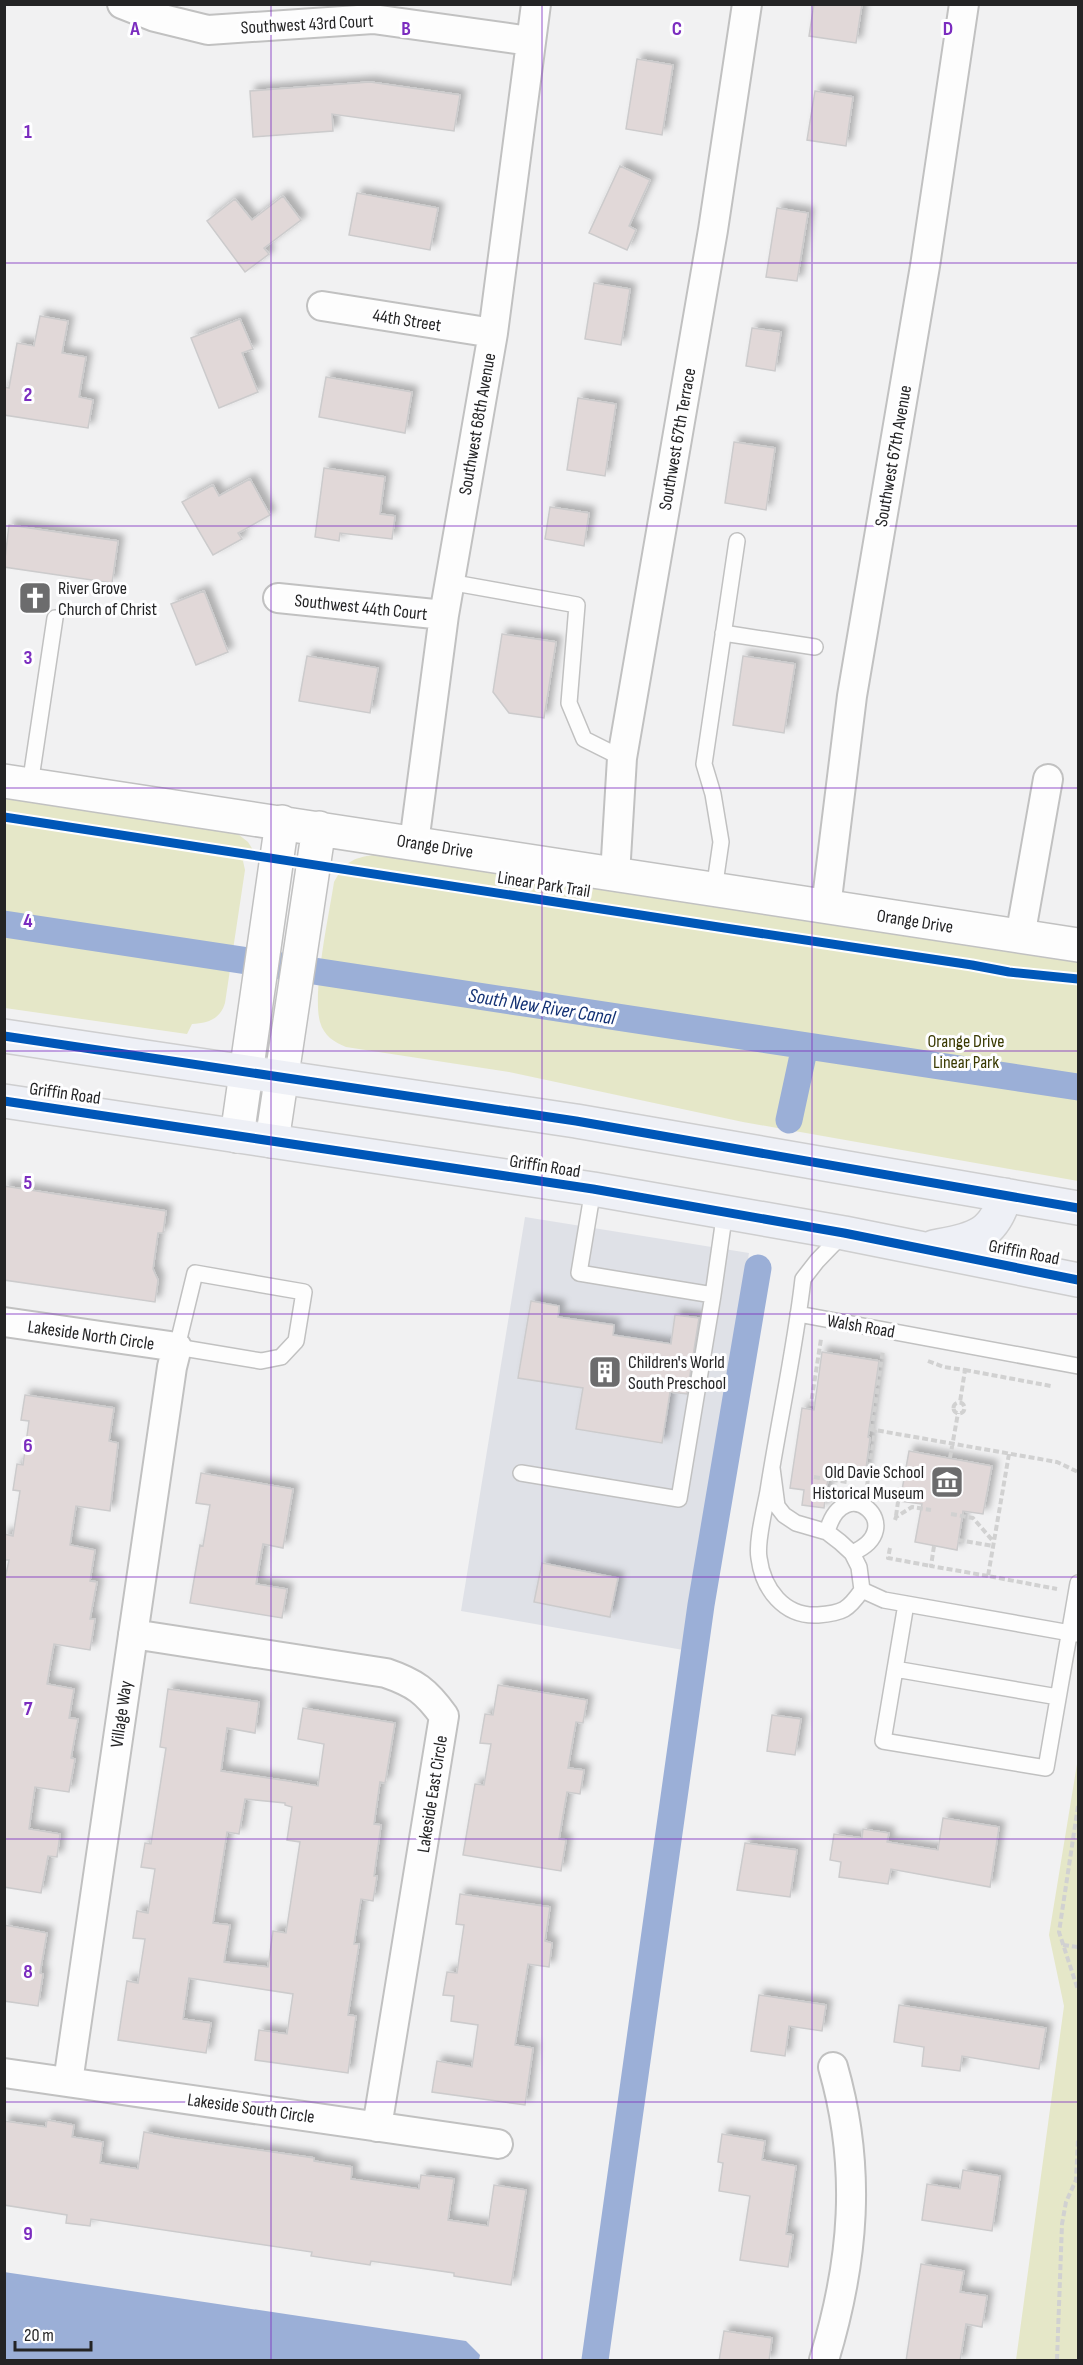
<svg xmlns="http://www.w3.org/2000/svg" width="1083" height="2365" font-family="'Sofia Sans Condensed',sans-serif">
<defs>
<filter id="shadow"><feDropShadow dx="5.5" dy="-5.5" stdDeviation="3" flood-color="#0004"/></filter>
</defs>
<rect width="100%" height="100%" fill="#f1f1f2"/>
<!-- built -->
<path fill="#dfe1e7" d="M525 1217 749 1253 704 1527 689 1651 461 1611Z"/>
<!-- green -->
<path fill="#e5e7c8" d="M4 793 234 831 248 842 253 850 243 861 245 870 225 1003C220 1020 207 1023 192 1024L187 1034 5 1008Z
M379 854 1078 958V1181L743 1122 509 1072 346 1047C334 1042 324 1036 320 1022 312 993 329 915 334 882 347 859 354 858 379 854Z
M1078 1758V2360H1016L1064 2006 1049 1935Z"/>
<!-- water -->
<path fill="#9bafd7" d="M4 2272 466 2341 480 2355 479 2360H5Z"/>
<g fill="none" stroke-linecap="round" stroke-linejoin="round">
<!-- canal -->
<path stroke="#9bafd7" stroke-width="27" d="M4 924 1078 1087
M789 1120 805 1046
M595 2360 701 1605 758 1268"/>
</g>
<!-- building -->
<path fill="#e1d8d8" stroke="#cccbcc" stroke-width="1.5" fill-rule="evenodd" filter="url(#shadow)" d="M814 4H862L856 43 809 36Z
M637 59 673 65 662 135 626 129Z
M370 82 460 95 454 131 332 114 333 131 253 137 250 91Z
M815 91 853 97 846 146 807 140Z
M620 166 650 180 629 226 636 230 627 250 589 233Z
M357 193 438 208 430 250 349 235Z
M283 196 301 220 264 248 269 254 245 272 207 221 235 199 252 220Z
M777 208 808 213 797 281 766 277Z
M594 283 630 289 621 345 585 339Z
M40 316 68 321 62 353 86 357 79 397 93 400 88 428 4 415V387L9 388 17 343 34 346Z
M240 319 253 349 242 353 258 392 219 408 191 338Z
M752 328 781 332 775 371 746 366Z
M326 377 412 392 405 433 319 417Z
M578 398 616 404 605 476 567 470Z
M734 442 775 448 766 510 725 503Z
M324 468 385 477 380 514 395 516 392 539 340 533 339 541 315 537Z
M250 479 270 515 238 533 242 539 213 555 182 502 213 485 219 496Z
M550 507 589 513 584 546 545 539Z
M9 525 118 541 112 583 4 567Z
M204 591 228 652 196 665 171 604Z
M502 634 556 642 544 718 509 713 493 692Z
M307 656 378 668 370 713 299 701Z
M743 656 795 664 784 733 733 725Z
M4 1186 166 1211 163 1233H158L153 1269 158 1280 155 1302 4 1280Z
M531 1301 559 1306 558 1317 614 1325 613 1335 671 1344 675 1315 699 1318 687 1394 670 1392 662 1443 576 1429 583 1388 518 1378Z
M822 1352 879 1361 868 1437 870 1438 865 1476 829 1471 824 1508 802 1505 804 1490 790 1488 802 1408 814 1410Z
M25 1395 114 1408 109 1441 118 1443 110 1511 76 1506 70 1545 95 1550 90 1581 97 1582 90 1619H95L90 1650 54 1644 47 1684 74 1689 69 1718 78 1719 71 1758 75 1759 69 1792 35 1787 29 1829 60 1834 57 1857 48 1856 41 1893 4 1887V1584L9 1560H4V1534L13 1536 20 1491 13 1490 17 1464 23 1465 29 1421 21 1420Z
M909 1451 992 1466 983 1514 963 1511 957 1550 915 1542 922 1504 900 1501Z
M201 1473 293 1489 283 1548 263 1544 256 1584 287 1589 282 1618 190 1603 200 1545 203 1546 210 1505 196 1503Z
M542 1563 618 1578 610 1617 534 1602Z
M498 1685 587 1700 583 1723 576 1722 568 1768 584 1770 580 1794 567 1792 559 1839 566 1840 561 1871 463 1855 475 1784 484 1785 491 1744 480 1743 485 1714 493 1715Z
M168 1689 259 1702 255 1733 227 1728 221 1771 288 1781 318 1786 324 1744 298 1739 303 1708 395 1723 385 1783 380 1782 374 1824 381 1825 374 1876H377L373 1901 361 1899 354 1944H359L348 2015 356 2016 348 2073 255 2060 259 2030 287 2034 293 1994 189 1978 183 2019 211 2023 206 2053 118 2040 127 1981 138 1983 145 1939 133 1938 137 1911 148 1913 155 1869 141 1867 145 1843 151 1844 166 1748 160 1747ZM245 1799 285 1803V1805L292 1807 287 1840 300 1842 286 1933 273 1931 268 1967 224 1962 230 1925 213 1923 227 1832 239 1834Z
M772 1715 801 1719 795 1755 767 1751Z
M943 1818 999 1827 990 1887 891 1869 888 1884 839 1877 841 1862 830 1860 834 1834 862 1838 863 1829 889 1833 887 1842 938 1850Z
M745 1843 797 1850 790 1897 737 1890Z
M460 1894 550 1907 545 1941 552 1943 549 1967 528 1964 515 2045 533 2048 525 2105 432 2092 437 2061 472 2067 478 2025 451 2021 454 1996 443 1995 447 1972 457 1973 464 1925 456 1924Z
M4 1925 47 1933 40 1973 43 1974 38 2006 4 2001Z
M759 1995 826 2005 822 2031 789 2026 785 2056 751 2051Z
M899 2005 1046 2028 1039 2069 962 2056 960 2071 922 2066 924 2047 894 2042Z
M47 2120 74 2125 72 2137 103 2142 100 2163 138 2169 144 2132 175 2138 314 2158V2161L352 2167 351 2179 419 2189 421 2175 454 2179 448 2220 488 2226 494 2185 526 2190 511 2285 454 2276V2273L371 2261 370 2265 311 2256 312 2252 91 2219 90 2226 66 2223 67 2215 4 2205V2121L46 2127Z
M722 2134 765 2141 762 2160 796 2166 786 2234 793 2235 788 2267 740 2260 750 2196 719 2191 723 2163 718 2162Z
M963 2170 1000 2176 992 2231 922 2220 927 2184 960 2189Z
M921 2264 964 2271 960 2292 987 2296 982 2327 966 2324 960 2361H906Z
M724 2331 772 2338 769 2361H719Z"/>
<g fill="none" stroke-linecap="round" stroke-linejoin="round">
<defs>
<path id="service" d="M449 582 577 605 569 703 584 739 622 758
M723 633 815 647
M30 785 55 618
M714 890 721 842 713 794 704 764 737 541
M195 1273 304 1292 296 1341 281 1357 261 1361 177 1347Z
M713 1295 725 1211
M798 1314 1078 1366
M772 1468 777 1506 784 1515 796 1523 827 1532 840 1542 852 1553 859 1567 862 1590C848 1610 843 1613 818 1615 784 1617 763 1589 759 1558 756 1542 765 1508 768 1491 779 1420 795 1350 803 1279L817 1261 843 1234
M521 1473 679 1499 713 1295 579 1273 593 1189
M827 1532C844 1468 911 1528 852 1553
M862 1590 884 1600 1076 1634
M906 1604 883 1741 1046 1768 1078 1583
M895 1669 1058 1697"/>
<path id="minor" d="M122 4 155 17 208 30 373 19 530 41
M322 306 493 333
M278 598 444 615
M414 843 444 615 493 333 536 4
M615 875 622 758 713 230 747 4
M826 907 852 696 925 266 964 4
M1020 937 1048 779
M4 1322 177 1347 172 1367 68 2082
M133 1634 386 1673C415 1683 426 1691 444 1716L377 2127
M4 2073 498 2144
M824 2360C854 2261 862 2168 833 2067"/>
<path id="tertiary" d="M4 781 1078 945
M237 1136 282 822
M272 1141 319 828"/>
<path id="primary" d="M4 1036 576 1121 1078 1208
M4 1101 593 1189 844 1233 1078 1280
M934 1247C973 1239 994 1237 1005 1195"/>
</defs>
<!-- service casing -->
<use href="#service" stroke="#c1c1c1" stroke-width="18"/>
<!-- minor casing -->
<use href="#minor" stroke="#c1c1c1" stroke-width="32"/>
<!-- tertiary casing -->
<use href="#tertiary" stroke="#c1c1c1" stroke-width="36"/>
<!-- primary casing -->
<use href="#primary" stroke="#cececf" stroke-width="36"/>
<!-- path -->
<path stroke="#d1d1d1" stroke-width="4" stroke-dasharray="6 3" stroke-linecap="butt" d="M928 1361 944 1367 965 1370 960 1402
M965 1370 1051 1386
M953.5 1408a5.5 5.5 0 1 1 11 0a5.5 5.5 0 1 1-11 0Z
M815 1404H811L821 1339
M869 1429 1057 1462 1078 1472
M872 1430 883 1350
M1009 1454 988 1576 1057 1589
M950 1458 958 1413
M814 1477 847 1482
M867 1486 875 1430
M951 1514 973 1518 993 1541
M896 1516 900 1488
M895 1520 896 1517 912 1507 931 1510
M958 1540 993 1546
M934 1546 931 1566 988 1576
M890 1548 888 1558 931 1566
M1078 1806 1059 1932 1078 1990
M1063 1945 1078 1947
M1057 2360 1062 2224 1066 2202 1076 2180 1078 2140"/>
<!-- service -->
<use href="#service" stroke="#fdfdfd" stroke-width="15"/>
<!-- minor -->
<use href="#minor" stroke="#fdfdfd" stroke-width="28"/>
<!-- tertiary -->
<use href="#tertiary" stroke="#fdfdfd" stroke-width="33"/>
<!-- primary -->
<use href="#primary" stroke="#eef0f6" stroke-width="33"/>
<defs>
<path id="cycleway" d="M4 817C327 865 649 918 972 965L1009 972 1078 979
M4 1036 576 1121 1078 1208
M4 1101 593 1189 844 1233 1078 1280"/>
</defs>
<!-- cycleway casing -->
<use href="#cycleway" stroke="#fefeff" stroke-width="13"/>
<!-- cycleway -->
<use href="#cycleway" stroke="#0057b8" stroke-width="9"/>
</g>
<!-- grid -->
<path fill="none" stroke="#7b2cbf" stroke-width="1.5" stroke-opacity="0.55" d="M271 4V2360M542 4V2360M812 4V2360M4 263H1078M4 526H1078M4 788H1078M4 1051H1078M4 1314H1078M4 1577H1078M4 1839H1078M4 2102H1078"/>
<!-- icons -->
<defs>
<symbol id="church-square" viewBox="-11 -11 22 22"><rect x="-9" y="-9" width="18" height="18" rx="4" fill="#6c6c6d" stroke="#fefeff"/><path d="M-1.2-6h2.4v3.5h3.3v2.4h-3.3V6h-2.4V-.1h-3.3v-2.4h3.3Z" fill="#fff"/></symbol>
<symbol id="building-square" viewBox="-11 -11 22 22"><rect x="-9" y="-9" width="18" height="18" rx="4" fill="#6c6c6d" stroke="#fefeff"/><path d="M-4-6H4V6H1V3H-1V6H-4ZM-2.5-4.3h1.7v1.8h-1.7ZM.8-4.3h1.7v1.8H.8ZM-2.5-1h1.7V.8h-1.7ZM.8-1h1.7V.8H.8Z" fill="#fff"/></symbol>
<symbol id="museum-square" viewBox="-11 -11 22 22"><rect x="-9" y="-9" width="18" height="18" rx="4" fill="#6c6c6d" stroke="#fefeff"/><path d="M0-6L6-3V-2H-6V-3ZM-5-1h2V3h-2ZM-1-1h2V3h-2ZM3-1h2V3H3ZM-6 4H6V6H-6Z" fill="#fff"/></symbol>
</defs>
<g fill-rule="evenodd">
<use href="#church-square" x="16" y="579" width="38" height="38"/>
<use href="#building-square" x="586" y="1353" width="38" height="38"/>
<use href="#museum-square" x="928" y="1463" width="38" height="38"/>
</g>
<g text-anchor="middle" stroke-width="6" stroke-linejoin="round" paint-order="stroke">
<!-- street labels -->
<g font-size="18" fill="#242425" stroke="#fefeff">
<text transform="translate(307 24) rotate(-3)" y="6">Southwest 43rd Court</text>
<text transform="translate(407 320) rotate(9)" y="6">44th Street</text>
<text transform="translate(477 424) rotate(-80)" y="6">Southwest 68th Avenue</text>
<text transform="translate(677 439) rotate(-80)" y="6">Southwest 67th Terrace</text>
<text transform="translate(893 456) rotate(-80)" y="6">Southwest 67th Avenue</text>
<text transform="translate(361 607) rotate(6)" y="6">Southwest 44th Court</text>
<text transform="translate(435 846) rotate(9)" y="6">Orange Drive</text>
<text transform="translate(544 884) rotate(9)" y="6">Linear Park Trail</text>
<text transform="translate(915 921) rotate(9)" y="6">Orange Drive</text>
<text transform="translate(65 1093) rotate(8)" y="6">Griffin Road</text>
<text transform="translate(545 1166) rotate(9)" y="6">Griffin Road</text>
<text transform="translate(1024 1252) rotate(11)" y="6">Griffin Road</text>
<text transform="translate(861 1326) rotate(10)" y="6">Walsh Road</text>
<text transform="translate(91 1335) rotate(8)" y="6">Lakeside North Circle</text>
<text transform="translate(121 1714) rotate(-82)" y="6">Village Way</text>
<text transform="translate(432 1794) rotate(-81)" y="6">Lakeside East Circle</text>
<text transform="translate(251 2108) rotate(8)" y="6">Lakeside South Circle</text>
</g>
<!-- poi labels -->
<g font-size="18" fill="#242425" stroke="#fefeff" text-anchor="start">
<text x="58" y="594">River Grove<tspan x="58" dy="21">Church of Christ</tspan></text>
<text x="628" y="1368">Children's World<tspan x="628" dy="21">South Preschool</tspan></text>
<text x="924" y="1478" text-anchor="end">Old Davie School<tspan x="924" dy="21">Historical Museum</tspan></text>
</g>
<!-- park labels -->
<g font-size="18" fill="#393901" stroke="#fefeff">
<text x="966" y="1047">Orange Drive<tspan x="966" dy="21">Linear Park</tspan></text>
</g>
<!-- water labels -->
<g font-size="20" font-style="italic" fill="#123073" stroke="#fefeff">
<text transform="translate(542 1006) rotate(9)" y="7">South New River Canal</text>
</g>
</g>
<g font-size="20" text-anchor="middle" font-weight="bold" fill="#7b2cbf" stroke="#fefeff" stroke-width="6" stroke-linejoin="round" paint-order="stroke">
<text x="135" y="35">A</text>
<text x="406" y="35">B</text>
<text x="677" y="35">C</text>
<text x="948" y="35">D</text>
<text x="28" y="138">1</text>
<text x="28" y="401">2</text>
<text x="28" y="664">3</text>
<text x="28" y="927">4</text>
<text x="28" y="1189">5</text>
<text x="28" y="1452">6</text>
<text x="28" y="1715">7</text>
<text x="28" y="1978">8</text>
<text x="28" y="2240">9</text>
</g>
<!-- border -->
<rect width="1083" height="2365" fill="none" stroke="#242425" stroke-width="12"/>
<!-- scale -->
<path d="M15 2341v9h76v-9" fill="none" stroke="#242425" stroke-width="3"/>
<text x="24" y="2341" font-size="18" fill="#242425" stroke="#fefeff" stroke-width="4.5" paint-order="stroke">20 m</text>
</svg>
